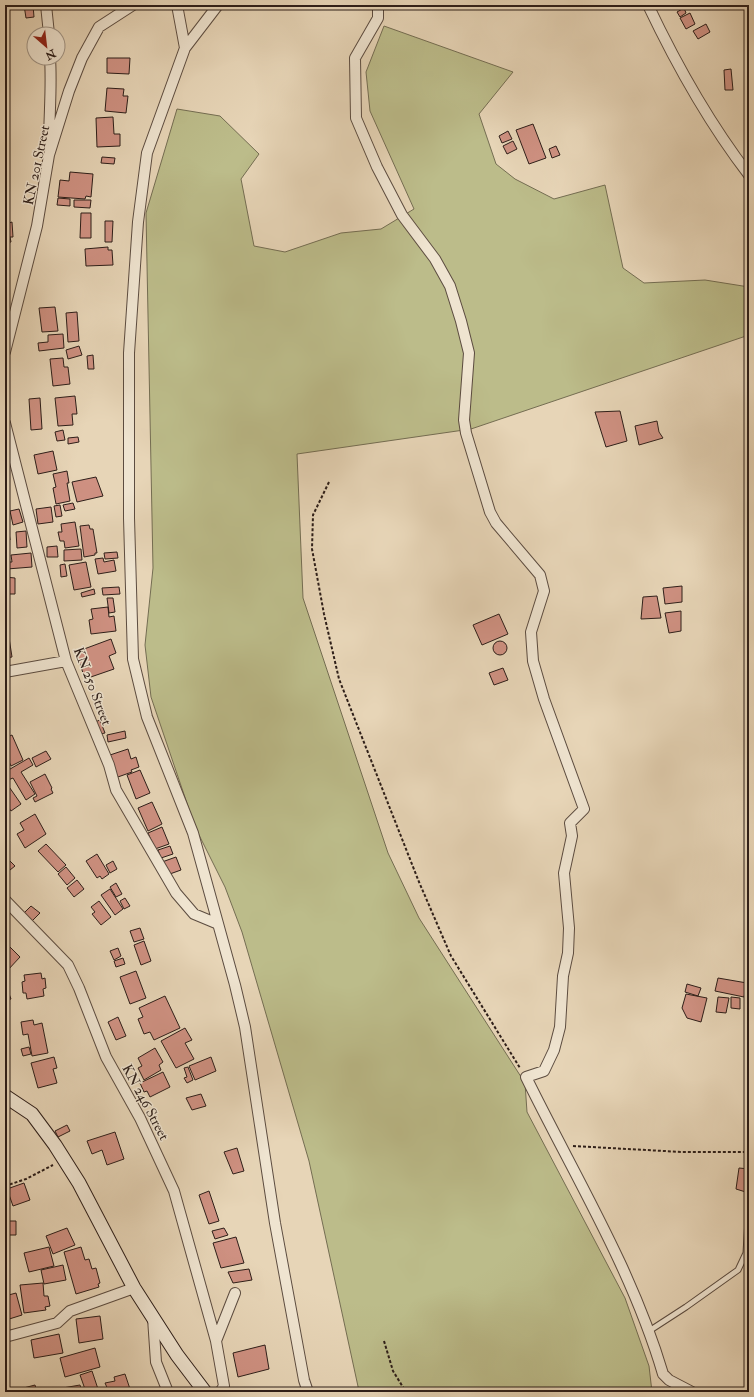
<svg xmlns="http://www.w3.org/2000/svg" width="754" height="1397" font-family="'IM FELL Double Pica',serif">
<rect width="100%" height="100%" fill="#e7d5b7"/>
<filter id="stains"><feTurbulence type="fractalNoise" baseFrequency=".005" numOctaves="4"/><feColorMatrix values="0 0 0 0 .2 0 0 0 0 .09 0 0 0 0 .02 0 0 0 .5 -.17"/></filter>
<radialGradient id="worn" r=".72"><stop offset=".6" stop-color="#630" stop-opacity="0"/><stop offset="1" stop-color="#630" stop-opacity=".3"/></radialGradient>
<!-- green -->
<path fill="#bcbc8a" stroke="#746d52" d="M384 26 513 72 479 114 496 164 515 179 554 199 605 185 623 268 644 283 705 280 749 287V335L471 429 297 454 303 598 388 853 419 918 525 1083 527 1112 625 1298 649 1366 652 1392 359 1391 309 1161 242 932 225 887 195 827 151 697 145 645 153 568 146 213 177 109 220 116 259 154 241 179 254 246 285 252 341 233 381 229 414 209 370 111 366 72Z"/>
<!-- building -->
<path fill="#cf9182" stroke="#2d1e19" d="M24 5H33L34 17 26 18Z
M684 8 686 13 680 17 677 12Z
M690 13 695 24 686 29 680 18Z
M706 24 710 32 698 39 693 31Z
M107 58H130L129 74 107 73Z
M731 69 733 90H725L724 70Z
M107 88 124 89 123 96H128L126 113 105 111Z
M113 117 114 134H120V146L97 147 96 118Z
M533 124 546 158 529 164 516 130Z
M508 131 512 139 502 143 499 136Z
M513 141 517 149 507 154 503 146Z
M556 146 560 155 552 158 549 149Z
M102 157 115 158 114 164 101 163Z
M70 172 93 174 91 197 86 196 85 199 58 197 60 180 69 181Z
M58 198 70 199V206L57 205Z
M74 200H91L90 208 74 207Z
M81 213H91V238H80Z
M5 214H8L9 223 12 222 13 237H10L11 242 5 243Z
M105 221H113L112 242H105Z
M108 247V250H112L113 265 86 266 85 249Z
M55 307 58 331 42 332 39 308Z
M77 312 79 341 68 342 66 313Z
M63 334 64 348 39 351 38 343 48 342V335Z
M79 346 82 355 68 359 66 350Z
M93 355 94 369H88L87 356Z
M63 358 64 367H68L70 384 53 386 50 359Z
M75 396 77 414H72L73 425 58 426 55 398Z
M40 398 42 429 31 430 29 399Z
M620 411 627 441 606 447 595 412Z
M657 421 659 432 663 438 639 445 635 426Z
M63 430 65 440 57 441 55 432Z
M78 437 79 442 68 444V438Z
M53 451 57 470 38 474 34 455Z
M67 471 69 483H67L70 501 56 504 53 488 56 487 53 474Z
M96 477 103 496 77 502 72 482Z
M73 503 75 509 65 511 63 505Z
M60 505 62 516 56 517 54 506Z
M51 507 53 522 38 524 36 509Z
M19 509 23 522 13 525 10 511Z
M75 522 79 546 65 548 64 541H60L58 532H62L61 524Z
M5 524H8L10 540 5 541Z
M89 525 90 529H93L97 553H95V555L84 557 80 526Z
M26 531 27 547 17 548 16 532Z
M57 546 58 557H47V547Z
M81 549 82 560 64 561V550Z
M117 552 118 558 105 559 104 553Z
M31 553 32 567 7 569V562H12L11 555Z
M103 558 104 562 114 560 116 571 98 574 95 559Z
M86 562 91 587 74 590 69 565Z
M65 564 67 576 61 577 60 565Z
M5 577 15 578V594H5Z
M682 586V602L665 604 663 588Z
M119 587 120 594 103 595 102 588Z
M94 589 95 594 82 597 81 593Z
M657 596 661 618 641 619 643 597Z
M107 598H113L115 612 109 613Z
M108 607 109 617 114 616 116 631 91 634 89 620 93 619 91 609Z
M681 611V631L669 633 665 613Z
M499 614 508 634 482 645 473 625Z
M7 625 12 657 5 658V626Z
M111 639 116 653 109 656 114 669 85 679 76 652Z
M493 648a7 7 0 1 1 14 0a7 7 0 1 1-14 0Z
M503 668 508 680 494 685 489 673Z
M100 720 105 733 100 734 95 722Z
M125 731 126 738 108 742 107 735Z
M12 735 23 760 11 766 5 753V738Z
M128 749 131 759 136 757 139 767 131 770 132 772 115 778 107 756Z
M46 751 51 759 36 767 32 758Z
M29 758 33 765 21 772 35 794 26 800 13 778 8 780 5 772Z
M140 770 150 793 136 799 127 775Z
M45 774 52 788 51 789 53 793 35 802 33 798 37 796 30 782Z
M5 781 21 804 11 811 5 802Z
M152 802 162 824 148 831 138 808Z
M35 814 46 834 25 848 17 834 24 830 20 823Z
M162 827 169 844 155 849 148 833Z
M46 844 66 865 58 872 38 851Z
M170 846 173 854 161 858 158 850Z
M97 854 109 874 102 879 100 876 97 878 86 861Z
M176 857 181 870 167 875 162 862Z
M9 860 15 866 10 870 5 865Z
M113 861 117 869 110 873 106 865Z
M66 867 75 878 67 885 58 874Z
M77 880 84 889 74 897 67 888Z
M116 883 122 894 116 897 110 887Z
M110 889 123 909 115 915 101 895Z
M125 898 130 906 124 909 120 901Z
M99 901 111 917 101 925 92 914 95 912 91 907Z
M31 906 40 913 32 921 24 913Z
M140 928 144 939 134 942 130 931Z
M144 941 151 961 141 965 134 945Z
M5 942 20 957 7 971 5 970Z
M118 948 121 956 114 960 110 951Z
M123 958 125 964 116 967 114 961Z
M136 971 146 998 130 1004 120 977Z
M41 973 42 979 45 978 46 988 43 989 44 996 27 999 26 993H23L22 982 25 981 24 975Z
M718 978 747 983 744 997 715 991Z
M5 983 11 999 5 1001Z
M687 984 701 988 698 996 685 992Z
M686 994 707 998 701 1022 687 1018 682 1008Z
M165 996 180 1028 154 1040 150 1032 144 1034 138 1019 143 1017 139 1008Z
M718 997 729 998 726 1013 716 1012Z
M731 997 740 998V1009L731 1008Z
M118 1017 126 1036 116 1040 108 1022Z
M33 1020 34 1025 42 1023 48 1053 32 1056 28 1034 23 1035 21 1022Z
M185 1028 192 1040 185 1043 194 1059 176 1068 161 1041Z
M29 1047 31 1054 23 1056 21 1049Z
M155 1048 163 1062 159 1065 161 1070 144 1080 138 1068 142 1066 138 1058Z
M54 1057 57 1068 53 1069 57 1083 38 1088 31 1063Z
M211 1057 216 1071 195 1080 189 1066Z
M188 1067 193 1080 187 1083 184 1078 187 1077 184 1068Z
M163 1072 170 1087 150 1097 147 1091 144 1092 140 1083Z
M201 1094 206 1106 192 1110 186 1098Z
M67 1125 70 1131 58 1137 55 1131Z
M115 1132 124 1159 107 1165 102 1150 92 1154 87 1141Z
M237 1148 244 1171 233 1174 224 1152Z
M739 1168 749 1169V1193L736 1189Z
M24 1183 30 1200 13 1206 7 1189Z
M209 1191 219 1221 209 1224 199 1195Z
M5 1221H16V1235H5Z
M67 1228 75 1245 53 1254 46 1236Z
M224 1228 228 1235 215 1239 212 1231Z
M236 1237 244 1263 221 1268 213 1243Z
M49 1247 54 1266 29 1272 24 1253Z
M81 1247 85 1260 89 1259 92 1269 96 1268 100 1283 98 1284 99 1287 76 1294 64 1252Z
M63 1265 66 1280 44 1284 41 1270Z
M249 1269 252 1280 233 1283 228 1272Z
M43 1283 44 1296H48L50 1306 45 1307 46 1310 24 1313 20 1285Z
M16 1293 22 1315 6 1320 5 1296Z
M100 1316 103 1339 79 1343 76 1319Z
M59 1334 63 1353 34 1358 31 1340Z
M265 1345 269 1369 238 1377 233 1353Z
M95 1348 100 1367 65 1377 60 1358Z
M5 1361 9 1379 5 1381Z
M92 1371 99 1392H86L80 1375Z
M125 1374 131 1392H109L105 1383 115 1381 114 1377Z
M35 1385 37 1392H12V1391Z
M80 1385 82 1392H51V1390Z"/>
<g fill="none" stroke-linecap="round" stroke-linejoin="round">
<defs>
<path id="lane" d="M649 1331 686 1307 738 1270 746 1253 749 1204"/>
<path id="street" d="M46 5 49 34
M177 5 185 48
M218 5 185 48 147 153 138 222 129 353V518L133 659 147 717 193 833 235 985 245 1027 275 1223 304 1380 308 1392
M378 5V18L355 58 356 118 377 167 402 215 435 259 450 286 461 321 469 353 464 420 466 433 490 512 496 523 540 575 544 591 531 632 533 661 544 699 584 809 570 823 572 836 564 873 569 928 568 953 563 976 560 1027 554 1050 544 1071 526 1077C574 1175 632 1269 663 1374L669 1380 692 1392
M648 5C676 64 709 123 749 175
M49 146C49 116 52 87 50 58
M5 352 37 226 49 155 69 91 82 58 99 27 133 5
M5 423 66 661 109 765 116 790 176 893 194 914 218 924
M5 672 66 661
M5 900 68 965 79 988 106 1057 140 1118 174 1191 216 1341
M153 1318 156 1362 168 1392
M5 1337 57 1323 70 1311 134 1288
M220 1392 224 1386 216 1341 235 1293"/>
<path id="secondary" d="M5 1096 32 1114 55 1145 79 1183 134 1288 177 1355 205 1392"/>
</defs>
<!-- lane casing -->
<use href="#lane" stroke="#5c4c40" stroke-width="7"/>
<!-- street casing -->
<use href="#street" stroke="#5c4c40" stroke-width="12"/>
<!-- secondary casing -->
<use href="#secondary" stroke="#2d1e19" stroke-width="15"/>
<!-- path -->
<path stroke="#2d1e19" stroke-width="2" stroke-dasharray="3 2" stroke-linecap="butt" d="M329 482 313 515 312 549 324 614 339 679 419 882 451 956 520 1068
M573 1146 682 1152H749
M5 1186 26 1179 53 1165
M384 1341 393 1371 406 1392"/>
<!-- lane -->
<use href="#lane" stroke="#efe4d0" stroke-width="5"/>
<!-- street -->
<use href="#street" stroke="#efe4d0" stroke-width="10"/>
<!-- secondary -->
<use href="#secondary" stroke="#efe4d0" stroke-width="13"/>
</g>
<g text-anchor="middle" stroke-width="3" stroke-linejoin="round" paint-order="stroke">
<!-- street labels -->
<g font-size="14" fill="#2d1e19" stroke="#efe4d0">
<text transform="translate(36 165) rotate(-78)" y="5">KN 201 Street</text>
<text transform="translate(93 686) rotate(69)" y="5">KN 250 Street</text>
<text transform="translate(146 1102) rotate(62)" y="5">KN 246 Street</text>
</g>
</g>
<!-- margin -->
<rect width="754" height="1397" fill="none" stroke="#e7d5b7" stroke-width="20"/>
<rect x="6" y="6" width="742" height="1385" fill="none" stroke="#2d1e19" stroke-width="2"/>
<rect x="10" y="10" width="734" height="1377" fill="none" stroke="#2d1e19"/>
<!-- north arrow -->
<g transform="translate(46 46) rotate(152)"><circle r="19" fill="#efe4d0" stroke="#a19587"/>
<path d="M0-3L7 15L0 10L-7 15Z" fill="#8f2418"/>
<text y="-6" font-size="11" font-weight="bold" text-anchor="middle" fill="#2d1e19">N</text>
</g>
<rect width="100%" height="100%" filter="url(#stains)"/>
<rect width="100%" height="100%" fill="url(#worn)"/>
</svg>
